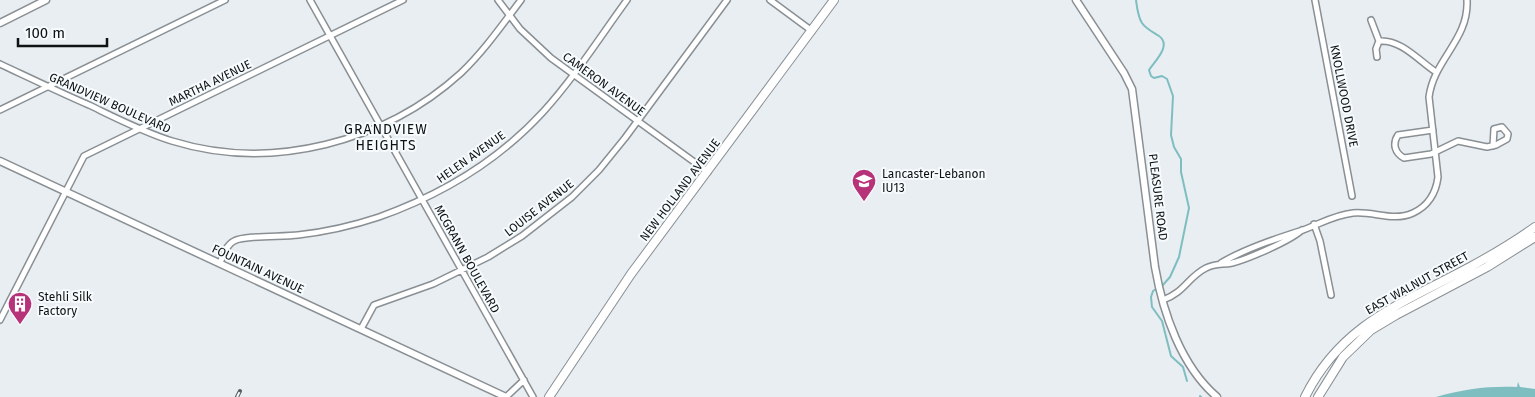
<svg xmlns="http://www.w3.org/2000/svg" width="1535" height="397" font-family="'Fira Sans',sans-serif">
<rect width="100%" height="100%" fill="#e8eef2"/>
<!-- water -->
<path fill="#7ebec0" d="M1518 382 1520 387 1535 389V397H1436C1463 389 1489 386 1517 387Z"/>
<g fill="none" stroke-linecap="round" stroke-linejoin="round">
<!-- stream -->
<path stroke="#7ebec0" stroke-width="2" d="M1136 0C1137 8 1138 17 1142 23 1146 29 1153 32 1159 36 1172 45 1155 61 1149 70L1151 76 1154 78 1162 76 1167 79 1173 96 1171 135 1174 147 1181 159V172L1189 208 1179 257 1170 277 1162 286
M1156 289 1153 291 1151 297 1152 307 1162 321 1171 356 1183 367 1187 381
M1200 396 1201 397"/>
<defs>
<path id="minor" d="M310 0 533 397
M498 0 520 29 551 58 708 172
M770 0 812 31
M1315 0 1352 196
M1371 20 1379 41C1401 39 1419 61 1436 72
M1377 57 1376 49 1379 41
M0 64C30 78 59 92 89 105 116 118 143 132 172 141 272 172 385 142 461 73 484 51 502 25 521 0
M0 110 225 0
M1433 130 1398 135C1392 144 1395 153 1404 158L1431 154 1458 141 1487 147 1496 145 1507 139 1508 134 1502 127 1494 129 1493 146
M1314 224 1320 241 1331 295
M220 263C223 256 226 245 234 241 245 235 283 237 298 235 325 232 352 226 379 217 441 195 498 161 543 112 574 78 600 37 627 0
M1221 263C1244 249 1278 238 1303 230 1320 224 1334 215 1353 213 1374 211 1393 222 1413 213 1428 206 1436 193 1438 177L1429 97C1434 59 1469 40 1467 0
M1163 300C1185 292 1188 277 1206 268 1215 263 1223 265 1232 263 1248 259 1290 241 1302 230
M0 320 84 156 403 0
M361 329 374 305 433 284 488 257 522 236 572 197 599 170 625 138 727 0
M506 397 524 380"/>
<path id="tertiary" d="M1076 0 1124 73 1132 89 1155 267C1163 313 1181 366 1217 397
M0 23 46 0
M0 161 506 397"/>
<path id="primary" d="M549 397 631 274 834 0
M1305 397C1341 324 1403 303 1470 267 1492 255 1514 242 1535 227
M1318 397 1343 357 1371 330 1396 315 1487 267 1535 237"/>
</defs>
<!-- minor casing -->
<use href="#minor" stroke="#898f93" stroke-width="8"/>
<!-- tertiary casing -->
<use href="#tertiary" stroke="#898f93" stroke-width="9"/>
<!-- primary casing -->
<use href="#primary" stroke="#898f93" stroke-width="10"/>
<!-- minor -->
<use href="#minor" stroke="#fff" stroke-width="5"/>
<!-- tertiary -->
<use href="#tertiary" stroke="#fff" stroke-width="6"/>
<!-- primary -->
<use href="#primary" stroke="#fff" stroke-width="8"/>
<defs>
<path id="rail" d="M237 397 240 391"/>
</defs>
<!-- rail casing -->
<use href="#rail" stroke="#5b5f61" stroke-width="4"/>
<!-- rail -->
<use href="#rail" stroke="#f6fbfe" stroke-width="2" stroke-dasharray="5.5" stroke-linecap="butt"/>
</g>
<!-- icons -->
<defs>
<symbol id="school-pin" viewBox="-11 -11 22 30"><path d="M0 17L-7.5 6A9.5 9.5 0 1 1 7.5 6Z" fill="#b63279" stroke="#f6fbfe"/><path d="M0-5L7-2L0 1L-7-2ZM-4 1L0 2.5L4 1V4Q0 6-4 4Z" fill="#fff"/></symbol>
<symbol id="building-pin" viewBox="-11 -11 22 30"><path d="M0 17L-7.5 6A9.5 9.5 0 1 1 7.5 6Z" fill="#b63279" stroke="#f6fbfe"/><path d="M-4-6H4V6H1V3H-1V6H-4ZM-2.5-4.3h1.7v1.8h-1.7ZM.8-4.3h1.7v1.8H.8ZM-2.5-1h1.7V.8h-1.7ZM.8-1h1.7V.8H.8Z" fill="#fff"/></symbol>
</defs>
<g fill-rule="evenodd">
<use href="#school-pin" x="850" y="167" width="28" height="38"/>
<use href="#building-pin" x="6" y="290" width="28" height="38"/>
</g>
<g text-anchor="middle" stroke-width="4" stroke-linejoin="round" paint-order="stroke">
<!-- street labels -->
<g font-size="12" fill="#0f1112" stroke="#f6fbfe">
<text transform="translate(210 83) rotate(-26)" y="4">MARTHA AVENUE</text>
<text transform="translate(604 84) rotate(36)" y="4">CAMERON AVENUE</text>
<text transform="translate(1344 96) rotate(79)" y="4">KNOLLWOOD DRIVE</text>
<text transform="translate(110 103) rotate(24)" y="4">GRANDVIEW BOULEVARD</text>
<text transform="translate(471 157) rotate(-35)" y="4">HELEN AVENUE</text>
<text transform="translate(680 190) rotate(-53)" y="4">NEW HOLLAND AVENUE</text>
<text transform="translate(1158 197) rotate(83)" y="4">PLEASURE ROAD</text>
<text transform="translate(539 208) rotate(-38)" y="4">LOUISE AVENUE</text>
<text transform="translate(467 259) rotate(61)" y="4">MCGRANN BOULEVARD</text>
<text transform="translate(258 269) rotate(25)" y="4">FOUNTAIN AVENUE</text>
<text transform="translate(1417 283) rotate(-29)" y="4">EAST WALNUT STREET</text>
</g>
<!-- poi labels -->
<g font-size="12" fill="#0f1112" stroke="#f6fbfe" text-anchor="start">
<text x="882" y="178">Lancaster-Lebanon<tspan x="882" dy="14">IU13</tspan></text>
<text x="38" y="301">Stehli Silk<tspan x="38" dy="14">Factory</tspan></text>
</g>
<!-- neighbourhood labels -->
<g font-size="14" letter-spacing="1" fill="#0f1112" stroke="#f6fbfe">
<text x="386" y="134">GRANDVIEW<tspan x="386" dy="16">HEIGHTS</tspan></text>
</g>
</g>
<!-- scale -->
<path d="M18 38v8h89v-8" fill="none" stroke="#0f1112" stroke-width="2.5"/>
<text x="25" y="38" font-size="15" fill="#0f1112" stroke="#f6fbfe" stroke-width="4" paint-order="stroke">100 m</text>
</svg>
